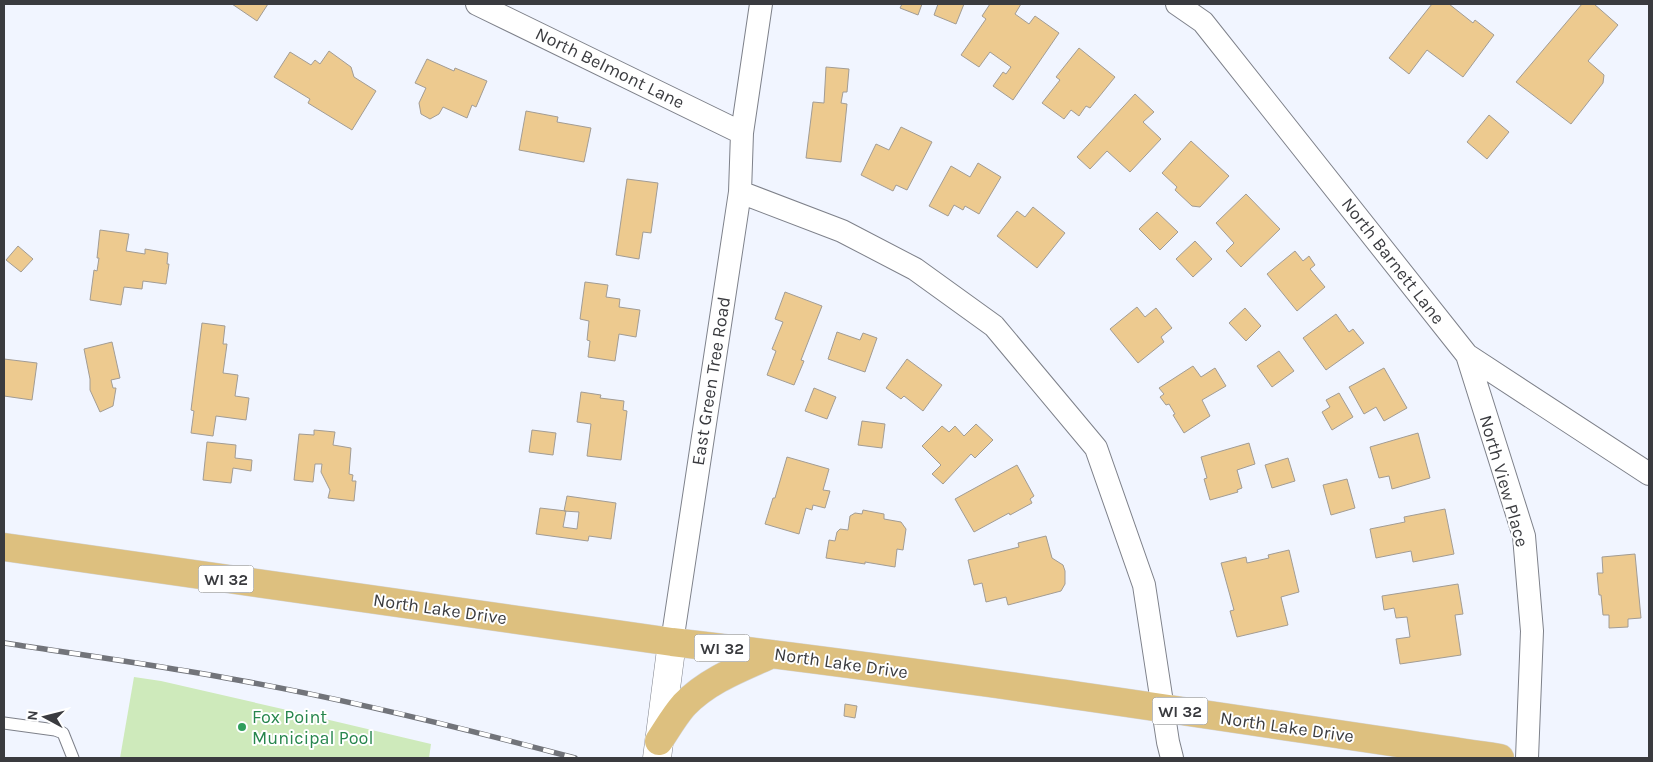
<svg xmlns="http://www.w3.org/2000/svg" width="1653" height="762" font-family="Karla,sans-serif">
<rect width="100%" height="100%" fill="#f1f5ff"/>
<!-- green -->
<path fill="#ceeabb" d="M134 677 161 681 287 710 431 744 429 758H120Z"/>
<!-- building -->
<path fill="#edca8f" stroke="#a29c94" d="M232 4H268L257 21Z
M902 4H922L918 15 900 8Z
M938 4H964L956 24 934 15Z
M990 4H1021L1015 14 1029 24 1035 16 1059 33 1013 100 993 86 1003 72 1006 74 1011 67 990 52 979 67 961 55 986 19 982 16Z
M1432 4H1449L1473 23 1475 20 1494 35 1463 77 1427 50 1409 74 1389 58Z
M1582 4H1594L1618 25 1588 61 1604 75 1603 83 1571 124 1516 82Z
M1079 48 1115 77 1090 108 1086 106 1079 116 1071 110 1064 119 1042 103 1060 80 1056 77Z
M329 51 351 67 354 77 376 91 352 130 308 103 310 99 274 77 290 52 311 65 315 60 320 64Z
M427 59 454 71 455 68 487 81 476 107 472 105 467 118 443 107 439 114 430 119 421 114 419 103 426 88 415 83Z
M826 67 849 69 847 92H843L841 103 847 104 841 162 806 158 813 102 824 103Z
M1135 94 1154 112 1143 122 1161 139 1130 172 1107 151 1090 169 1077 157Z
M526 111 558 117 557 122 591 128 584 162 519 150Z
M1489 115 1509 132 1487 159 1467 142Z
M901 127 932 142 907 190 896 185 893 191 861 175 876 144 889 150Z
M1191 141 1229 176 1200 207 1192 206 1175 190 1177 187 1162 173Z
M978 163 1001 177 979 214 965 206 963 210 954 205 948 216 929 206 951 166 970 177Z
M627 179 658 183 651 233 643 232 639 259 616 255Z
M1246 194 1280 229 1241 267 1226 251 1234 243 1216 223Z
M1033 207 1065 233 1037 268 997 236 1017 211 1025 217Z
M1157 212 1178 232 1160 250 1139 229Z
M100 230 129 234 126 251 145 254V249L168 253 167 264H169L166 284 143 281 142 289 124 287 121 305 90 300 94 270 97 271 99 258H97Z
M1195 241 1212 259 1193 277 1176 259Z
M18 246 33 259 21 272 6 260Z
M1295 251 1303 261 1309 256 1315 265 1310 269 1325 287 1297 311 1267 274Z
M585 282 608 285 606 297 620 299 619 307 640 310 636 337 619 334 615 361 588 357 590 341 587 340 589 321 580 319Z
M785 292 822 306 801 360 804 361 794 385 767 375 776 351 772 349 783 322 775 319Z
M1137 307 1145 317 1156 308 1172 328 1161 337 1164 342 1138 363 1110 329Z
M1245 308 1261 326 1246 341 1229 323Z
M1336 314 1349 332 1353 329 1364 343 1326 370 1303 338Z
M202 323 225 326 223 344H227L223 373 238 375 235 396 249 398 246 420 216 416 213 436 191 433 194 411 191 410Z
M837 332 860 340 863 333 877 338 865 372 828 359Z
M112 342 120 378 111 380 113 388H116L113 406 100 412 90 390V379L84 349Z
M1279 351 1294 371 1272 387 1257 366Z
M4 359 37 363 32 400 4 396Z
M907 359 942 385 923 411 904 396 901 399 886 388Z
M1193 366 1201 377 1215 368 1226 386 1202 400 1210 416 1184 433 1173 415 1175 414 1169 404 1166 405 1160 397 1164 394 1159 388Z
M1384 368 1407 408 1384 421 1376 407 1364 414 1349 387Z
M814 388 836 397 827 419 805 411Z
M581 392 601 395 600 398 624 401 623 410 627 411 621 460 587 456 591 424 577 422Z
M1339 393 1353 417 1332 430 1322 412 1330 407 1326 400Z
M862 421 885 424 882 448 858 445Z
M976 424 993 440 975 458 971 454 943 484 932 474 941 465 922 446 942 426 949 432 955 426 964 436Z
M314 430 335 432 333 445 351 448 349 474 353 475 352 481H356L354 501 328 498 330 490 321 472 322 464H315L313 482 294 480 299 434 314 435Z
M532 430 556 433 553 455 529 452Z
M1418 433 1430 478 1392 489 1389 476 1379 478 1370 447Z
M207 442 236 445 235 458 252 460 251 471 233 468 231 483 203 480Z
M1249 443 1255 464 1237 470 1242 488 1237 490 1238 492 1210 500 1204 479 1207 478 1201 457Z
M787 457 829 469 823 490 830 491 825 508 813 505 812 510 806 508 799 534 765 524 773 498H775Z
M1288 458 1295 481 1272 488 1265 465Z
M1017 465 1034 496 1030 499 1032 503 1010 515 1009 513 974 532 955 499Z
M1347 479 1355 508 1331 515 1323 485Z
M567 496 616 503 611 539 589 536 588 541 536 534 540 508 566 511 563 527 577 529 579 512 564 511Z
M1445 509 1454 554 1413 562 1411 551 1376 558 1370 529 1405 522 1404 517Z
M863 510 884 514V519L901 522 906 529 903 550 897 549 895 567 865 562V564L826 558 829 540 835 541 837 532 840 529 848 530 850 516 855 513 862 514Z
M1046 536 1052 558 1063 565 1065 571V584L1061 591 1008 605 1006 597 986 602 982 583 974 585 968 560 1019 547 1018 543Z
M1289 550 1299 592 1281 597 1288 625 1237 637 1230 611 1234 610 1221 563 1246 557 1247 563 1269 558 1268 555Z
M1635 554 1641 618 1628 619V627L1609 628V615H1603L1601 595H1599L1597 573H1603L1602 557Z
M1458 584 1463 614 1455 615 1461 655 1400 664 1396 639 1410 637 1407 617 1396 618 1394 608 1384 610 1382 596Z
M845 704 857 706 855 718 844 716Z"/>
<g fill="none" stroke-linecap="round" stroke-linejoin="round">
<defs>
<path id="service" d="M4 723 55 730 63 733 73 758"/>
<path id="minor" d="M477 4 742 133
M1177 4 1203 22 1467 355 1649 474
M740 192 842 231 915 269 994 326 1096 448 1144 585 1168 742 1172 758
M1467 355 1524 536 1532 631 1527 758
M672 642 740 192 742 133 761 4"/>
<path id="tertiary" d="M657 758 672 642"/>
<path id="primary" d="M4 547 672 642C949 674 1225 718 1500 758
M659 741C667 729 675 715 684 705 708 680 741 668 772 654"/>
</defs>
<!-- service casing -->
<use href="#service" stroke="#7e818a" stroke-width="13"/>
<!-- minor casing -->
<use href="#minor" stroke="#7e818a" stroke-width="24"/>
<!-- tertiary casing -->
<use href="#tertiary" stroke="#7e818a" stroke-width="29"/>
<!-- primary casing -->
<use href="#primary" stroke="#d4d4d5" stroke-width="29"/>
<!-- service -->
<use href="#service" stroke="#fff" stroke-width="11"/>
<!-- minor -->
<use href="#minor" stroke="#fff" stroke-width="22"/>
<!-- tertiary -->
<use href="#tertiary" stroke="#fff" stroke-width="28"/>
<!-- primary -->
<use href="#primary" stroke="#ddc07f" stroke-width="28"/>
<defs>
<path id="rail" d="M4 643C84 655 164 666 243 681 355 701 466 729 575 758"/>
</defs>
<!-- rail casing -->
<use href="#rail" stroke="#72747a" stroke-width="5.5"/>
<!-- rail -->
<use href="#rail" stroke="#fff" stroke-width="4" stroke-dasharray="11" stroke-linecap="butt"/>
</g>
<!-- markers -->
<circle fill="#2e9e5b" stroke="#fff" stroke-width="2" cx="242" cy="727" r="5"/>
<g text-anchor="middle" stroke-width="4" stroke-linejoin="round" paint-order="stroke">
<!-- shield labels -->
<g fill="#fff" stroke="#757679" stroke-width="1">
<rect x="198.5" y="565.5" width="55" height="27" rx="4"/>
<rect x="694.5" y="634.5" width="55" height="27" rx="4"/>
<rect x="1152.5" y="697.5" width="55" height="27" rx="4"/>
</g>
<g font-size="16" font-weight="bold" fill="#3a3b3f">
<text x="226" y="585">WI 32</text>
<text x="722" y="654">WI 32</text>
<text x="1180" y="717">WI 32</text>
</g>
<!-- street labels -->
<g font-size="18" fill="#3a3b3f" stroke="#fff">
<text transform="translate(610 68) rotate(26)" y="6">North Belmont Lane</text>
<text transform="translate(1393 261) rotate(52)" y="6">North Barnett Lane</text>
<text transform="translate(711 381) rotate(-81)" y="6">East Green Tree Road</text>
<text transform="translate(1504 481) rotate(74)" y="6">North View Place</text>
<text transform="translate(440 609) rotate(8)" y="6">North Lake Drive</text>
<text transform="translate(841 663) rotate(8)" y="6">North Lake Drive</text>
<text transform="translate(1287 727) rotate(8)" y="6">North Lake Drive</text>
</g>
<!-- leisure labels -->
<g font-size="18" fill="#27864d" stroke="#fff" text-anchor="start">
<text x="252" y="723">Fox Point<tspan x="252" dy="21">Municipal Pool</tspan></text>
</g>
</g>
<!-- border -->
<rect width="1653" height="762" fill="none" stroke="#3a3b3f" stroke-width="10"/>
<!-- north arrow -->
<g transform="translate(45 717) rotate(277)" stroke="#ffffff" stroke-width="4" paint-order="stroke">
<path d="M0-4L9 19L0 12L-9 19Z" fill="#3a3b3f"/>
<text y="-8" font-size="14" font-weight="bold" text-anchor="middle" fill="#3a3b3f">N</text>
</g>
</svg>
